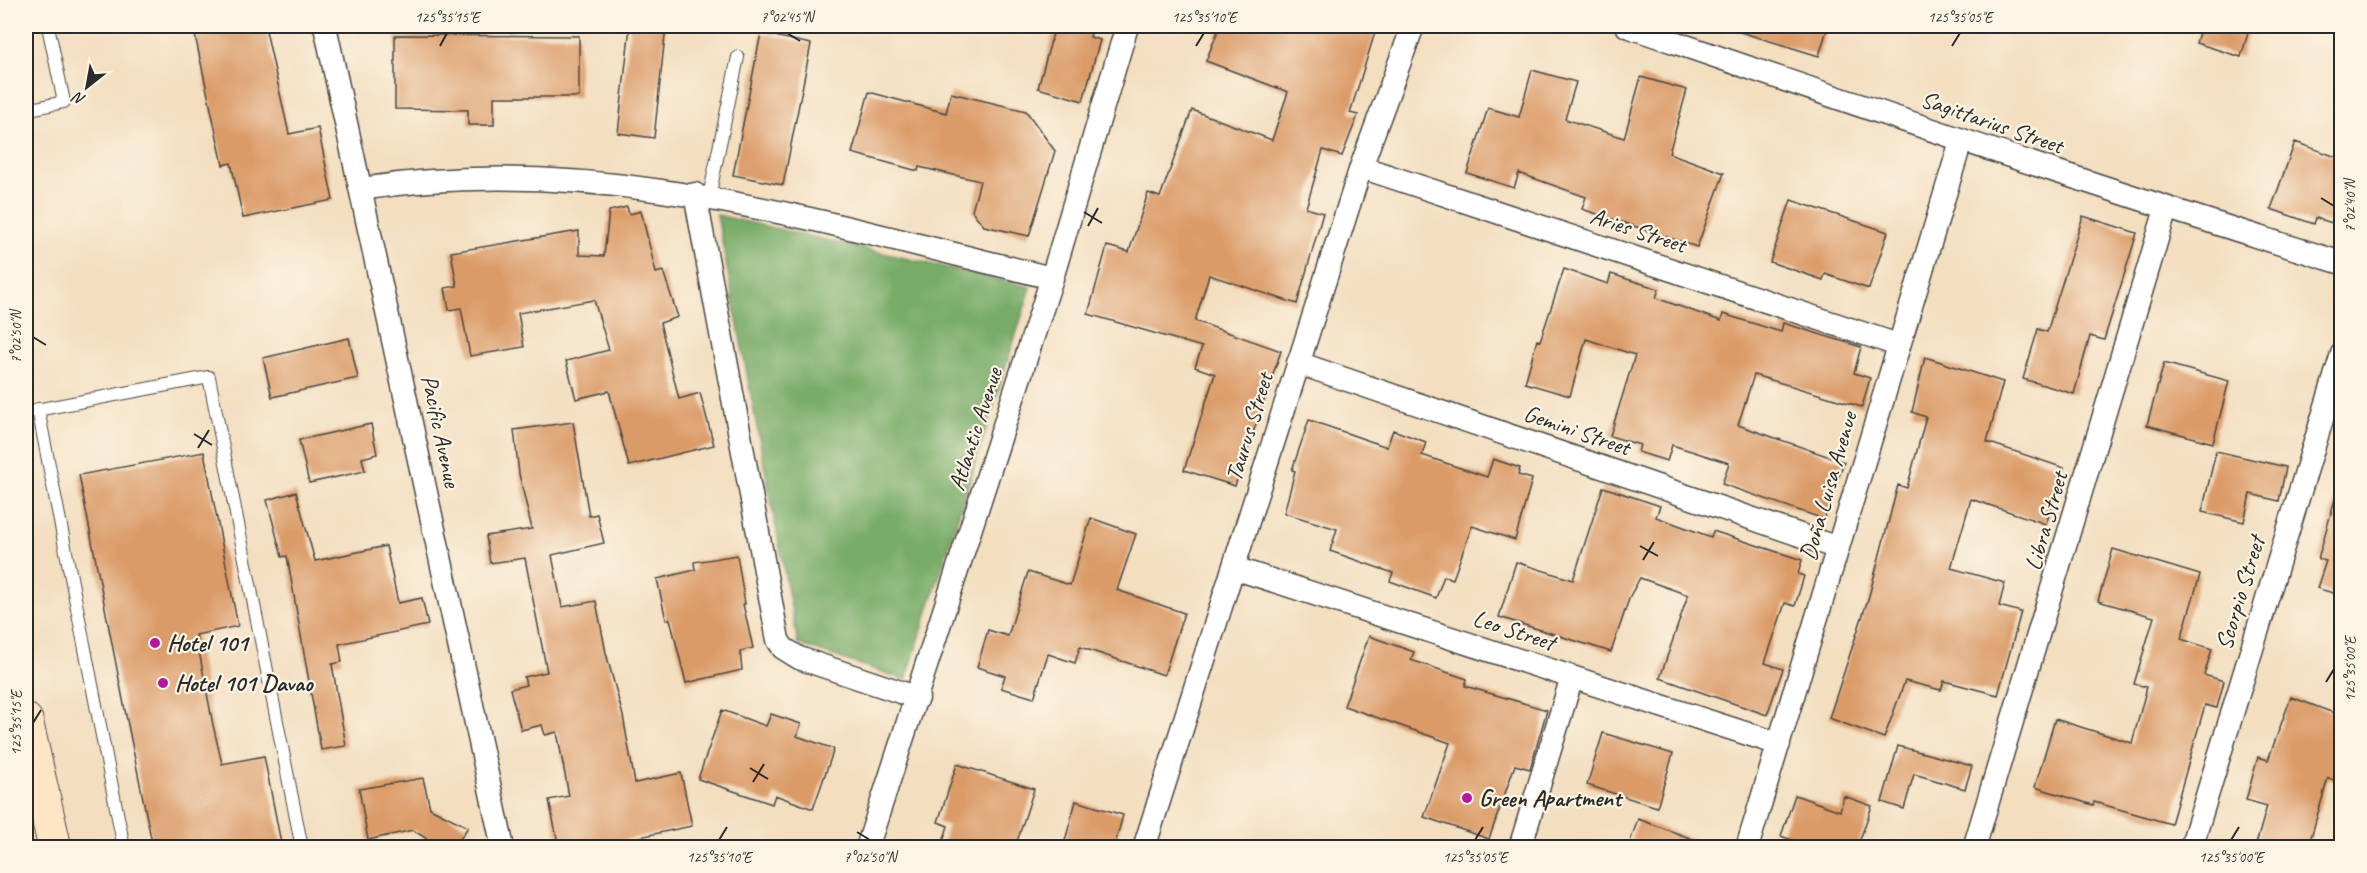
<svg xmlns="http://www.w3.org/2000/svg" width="2367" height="873" font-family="Caveat,sans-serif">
<rect width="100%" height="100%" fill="#fcf5e5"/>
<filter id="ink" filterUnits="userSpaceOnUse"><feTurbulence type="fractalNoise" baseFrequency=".0167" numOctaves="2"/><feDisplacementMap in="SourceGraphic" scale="12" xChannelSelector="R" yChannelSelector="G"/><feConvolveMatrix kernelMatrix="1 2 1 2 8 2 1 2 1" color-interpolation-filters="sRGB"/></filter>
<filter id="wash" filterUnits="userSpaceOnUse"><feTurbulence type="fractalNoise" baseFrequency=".008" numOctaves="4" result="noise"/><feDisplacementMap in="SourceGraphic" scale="24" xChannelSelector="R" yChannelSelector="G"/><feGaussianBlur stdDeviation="1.35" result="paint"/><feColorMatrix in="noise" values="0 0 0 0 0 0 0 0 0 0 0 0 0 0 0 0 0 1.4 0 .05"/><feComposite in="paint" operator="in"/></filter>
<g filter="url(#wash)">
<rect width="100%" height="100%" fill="#f3dec0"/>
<!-- forest -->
<path fill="#78ac68" stroke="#526c4a" stroke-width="1.5" d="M717 215 1031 287 906 680 798 644Z"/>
<g id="blocks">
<!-- building -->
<path fill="#db9b69" d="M193 26H265L289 134 318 128 333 200 243 218 231 163 223 165Z
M630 26H666L654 138 618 133Z
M1055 26H1093L1090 37 1100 40 1083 101 1038 88Z
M1220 26H1377L1350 113 1358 115 1342 156 1323 150 1306 208 1323 213 1297 304 1209 275 1195 321 1281 351 1235 486 1184 470 1215 374 1195 367 1202 347 1088 314 1107 246 1129 252 1148 193 1160 197 1192 110 1272 140 1288 92 1206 61Z
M1738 26H1828L1819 56 1737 31Z
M2201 26H2250L2241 57 2196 43Z
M761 33 811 44 783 185 733 175Z
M395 35 579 36V97H494V125H468V110L395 109Z
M1532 70 1576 82 1565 119 1624 138 1641 77 1687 90 1669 153 1724 173 1697 247 1582 209 1586 197 1519 173 1514 188 1467 173 1488 108 1519 117Z
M869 92 946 113 951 93 1026 111 1055 151 1029 236 984 226 972 211 980 181 919 167 918 171 852 153Z
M2295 142 2342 159V226L2316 218 2314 224 2271 209Z
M1791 200 1888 232 1869 289 1825 274 1823 280 1770 262Z
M627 207 629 214 641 211 656 273 663 271 678 317 660 323 679 399 700 393 714 445 629 466 609 391 576 399 566 361 609 350 594 300 518 313 524 347 470 356 461 308 449 310 445 288 457 286 451 252 579 231V255L604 256 609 211Z
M2083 216 2137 233 2104 340 2090 336 2074 394 2023 379 2038 329 2047 332Z
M1564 269 1608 284 1611 274 1659 289 1656 298 1721 321 1723 314 1781 332 1783 323 1861 347 1854 373 1870 378 1862 407 1754 375 1738 425 1844 462 1824 519 1722 484 1729 463 1672 445 1667 461 1638 452 1640 445 1610 436 1635 355 1586 339 1570 396 1525 383 1537 340 1540 341Z
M349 338 358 378 272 397 263 358Z
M1925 357 2003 382 1987 442 2064 468 2046 524 1971 499 1951 568 2005 583 1999 606 2021 612 1998 695 1944 681 1941 690 1905 681 1884 738 1829 718 1869 596 1898 485 1907 488 1926 417 1912 412Z
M2164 363 2229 381 2213 443 2147 425Z
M1309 420 1387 447 1393 430 1426 442 1422 455 1487 477 1493 459 1520 468 1518 475 1532 479 1515 540 1472 526 1453 579 1444 576 1436 598 1390 581 1393 573 1330 551 1337 529 1284 513 1295 471 1292 470Z
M573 422 589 516 597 514 604 543 552 555 562 607 596 601 606 653 623 716 635 783 681 773 692 826 588 848H559L549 800 569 796 557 732 545 735 542 725 521 730 510 689 526 685 524 677 547 672 525 558 490 563 486 536 532 529 519 474 514 430Z
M371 424 377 454 362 458 365 471 309 483 299 440Z
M2216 451 2286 467 2279 501 2250 494 2244 522 2202 512Z
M204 452 238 626 196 635 213 725 222 764 264 756 282 848H153L126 715 79 475Z
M1603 487 1660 506 1656 517 1711 537 1713 531 1802 560 1798 574 1804 576 1795 606 1785 603 1765 663 1783 669 1767 715 1660 678 1688 595 1640 578 1630 596 1611 652 1499 617 1516 562 1573 580Z
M296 492 315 561 386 546 398 603 422 598 428 625 339 644 342 662 332 664 346 746 321 750 287 556 282 557 267 500Z
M2335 499 2342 500V596L2317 588 2326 561 2318 559Z
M1091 518 1136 534 1117 590 1184 613 1164 675 1080 647 1075 663 1048 654 1034 698 1001 688 1005 676 977 667 988 630 1008 636 1028 572 1070 585Z
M2113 549 2200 575 2181 639 2212 649 2204 675 2224 681 2217 708 2205 705 2171 824 2094 802 2093 805 2035 787 2055 719 2132 743 2147 687 2134 684 2154 617 2098 601Z
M737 555 745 604H743L753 648 740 651 742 670 686 683 670 619 666 620 657 579 695 570 694 562Z
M1369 636 1414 652 1411 660 1467 679 1465 686 1547 710 1530 769 1515 765 1489 839 1424 817 1450 743 1344 706Z
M2291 697 2342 716V783L2328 778 2308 848H2255L2267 806 2246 800 2258 757 2268 760Z
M722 710 766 726 771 714 801 724 797 736 834 749 813 809 775 795 772 804 698 779Z
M1603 733 1673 754 1657 807 1587 785Z
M1898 746 1972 766 1965 789 1914 774 1904 809 1882 802Z
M957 764 1034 789 1015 848H941L948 826 938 822Z
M423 778 430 808 468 827 454 848H441L413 830 368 840 359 789Z
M1795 795 1840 811 1844 796 1872 806 1857 848H1813L1781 836Z
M1076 801 1123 815 1114 848H1063Z
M1638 819 1709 845 1708 848H1628Z"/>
</g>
</g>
<g filter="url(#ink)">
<use href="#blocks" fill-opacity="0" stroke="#494641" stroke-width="1.5"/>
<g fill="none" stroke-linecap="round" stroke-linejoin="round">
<defs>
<path id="lane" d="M26 110 64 102 48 26
M709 197 738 57
M38 409 124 848
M26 412 209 377 302 848"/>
<path id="street" d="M325 26 503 848
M1627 26C1864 107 2102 189 2342 263
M1361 167 1898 345
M361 189C600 151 822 223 1052 278
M695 194 778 640 783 648 799 658 918 698
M1298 363 1838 548
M1234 568 1779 744
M867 848 1052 278 1127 26
M1144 848 1361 167 1413 26
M1520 848 1572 677
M1747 848 1961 141
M1974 848 2166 209
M2191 848 2342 354"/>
<path id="secondary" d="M26 720 55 848"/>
</defs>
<!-- lane casing -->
<use href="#lane" stroke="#494641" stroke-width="14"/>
<!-- street casing -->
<use href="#street" stroke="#494641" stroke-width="25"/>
<!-- secondary casing -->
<use href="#secondary" stroke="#494641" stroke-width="35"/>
<!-- lane -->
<use href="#lane" stroke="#fff" stroke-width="12"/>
<!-- street -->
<use href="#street" stroke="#fff" stroke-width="22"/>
<!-- secondary -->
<use href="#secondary" stroke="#fde5c5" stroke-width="33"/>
</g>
</g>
<!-- ticks -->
<path fill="none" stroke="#2b2b2b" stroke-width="2" d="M787 33 800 41M440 46 447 33M1196 46 1204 33M1952 46 1960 33M2321 198 2334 206M1084 212 1102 223M1088 226 1098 208M33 337 46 345M194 434 212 445M198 448 209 430M1640 546 1658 556M1643 560 1654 542M2326 682 2334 669M33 723 41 710M750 768 768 779M753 782 764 764M857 832 870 840M719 840 727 827M1475 840 1483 827M2231 840 2239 827"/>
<!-- markers -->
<g fill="#b5179e" stroke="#fcf5e5" stroke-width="2">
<circle cx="155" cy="643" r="6"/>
<circle cx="163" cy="683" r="6"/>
<circle cx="1467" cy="798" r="6"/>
</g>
<g text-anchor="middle" stroke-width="4.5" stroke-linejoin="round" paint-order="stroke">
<!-- street labels -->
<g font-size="24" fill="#2b2b2b" stroke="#fcf5e5">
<text transform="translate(1992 122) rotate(19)" y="8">Sagittarius Street</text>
<text transform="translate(1638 230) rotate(18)" y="8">Aries Street</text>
<text transform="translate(1249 427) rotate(-73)" y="8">Taurus Street</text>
<text transform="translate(975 429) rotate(-72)" y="8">Atlantic Avenue</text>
<text transform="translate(1577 430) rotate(19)" y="8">Gemini Street</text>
<text transform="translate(441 431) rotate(78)" y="8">Pacific Avenue</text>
<text transform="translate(1828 486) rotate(-74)" y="8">Doña Luisa Avenue</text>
<text transform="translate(2046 521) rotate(-74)" y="8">Libra Street</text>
<text transform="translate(2240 593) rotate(-73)" y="8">Scorpio Street</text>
<text transform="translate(1514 630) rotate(18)" y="8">Leo Street</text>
</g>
<!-- poi labels -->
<g font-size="24" font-weight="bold" fill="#2b2b2b" stroke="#fcf5e5" text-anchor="start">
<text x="167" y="651">Hotel 101</text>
<text x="175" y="691">Hotel 101 Davao</text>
<text x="1479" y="806">Green Apartment</text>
</g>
</g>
<!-- margin -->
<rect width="2367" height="873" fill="none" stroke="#fcf5e5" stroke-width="66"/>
<!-- north arrow -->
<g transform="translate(87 87) rotate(211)" stroke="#fcf5e5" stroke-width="4.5" paint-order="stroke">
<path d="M0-4.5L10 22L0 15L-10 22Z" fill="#2b2b2b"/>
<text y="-9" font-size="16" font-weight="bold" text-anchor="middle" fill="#2b2b2b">N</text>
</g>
<rect x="33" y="33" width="2301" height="807" fill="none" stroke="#2b2b2b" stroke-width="2"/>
<g font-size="15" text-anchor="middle" fill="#2b2b2b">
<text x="447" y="22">125°35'15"E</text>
<text x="787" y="22">7°02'45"N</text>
<text x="1204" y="22">125°35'10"E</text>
<text x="1960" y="22">125°35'05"E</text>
<text transform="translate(2350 206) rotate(-90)" y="5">7°02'40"N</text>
<text transform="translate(16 337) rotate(-90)" y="5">7°02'50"N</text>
<text transform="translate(2350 669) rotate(-90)" y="5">125°35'00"E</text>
<text transform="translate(16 723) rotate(-90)" y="5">125°35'15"E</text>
<text x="719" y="862">125°35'10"E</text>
<text x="870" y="862">7°02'50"N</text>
<text x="1475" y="862">125°35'05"E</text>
<text x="2231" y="862">125°35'00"E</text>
</g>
</svg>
